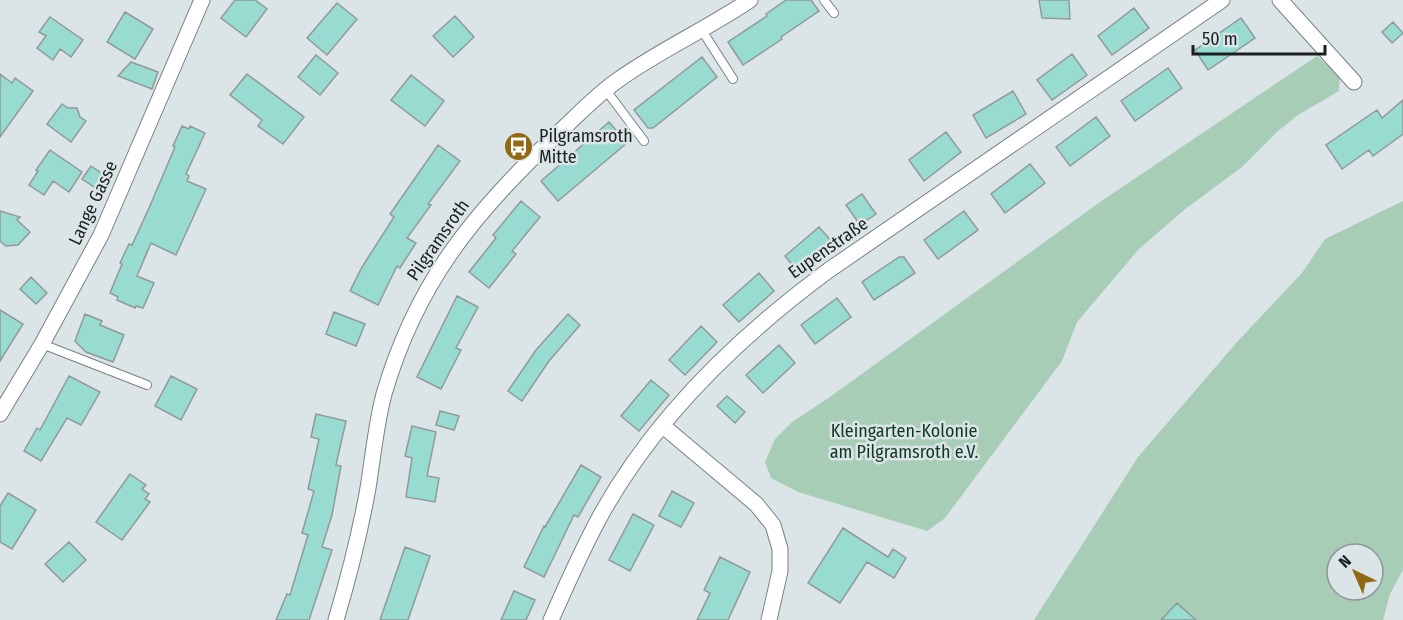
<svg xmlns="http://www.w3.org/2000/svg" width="1403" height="620" font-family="'Fira Sans Condensed',sans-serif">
<rect width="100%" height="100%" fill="#dbe5e7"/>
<!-- green -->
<path fill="#a8cdb7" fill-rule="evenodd" d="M1317 56 1340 76 1339 91 1298 115 1278 131 1242 167 1184 210 1139 249 1077 322 1062 361 945 518 927 531 798 492 771 478 765 462 775 439 792 422 827 399 1100 202Z
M1403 201V570L1390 594 1383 620H1034L1138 457 1237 342 1302 273 1325 239ZM1337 554H1373V590H1337Z"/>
<!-- building -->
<path fill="#97dbd1" stroke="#919a99" stroke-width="1.5" d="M235 0H255L267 9 246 37 221 18Z
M786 0H811L819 11 781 37 782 39 743 65 728 42 767 16 766 14Z
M1039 0H1069L1070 19 1042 18Z
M337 3 357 19 327 55 307 38Z
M1134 8 1149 28 1112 55 1098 36Z
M125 12 153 29 135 59 107 42Z
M455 16 474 37 453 57 433 36Z
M50 17 83 40 71 57 60 49 53 60 37 48 46 36 39 32Z
M1241 18 1255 38 1208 70 1195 50Z
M1393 22 1403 33 1392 43 1382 32Z
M1072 54 1087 75 1052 100 1037 80Z
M316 55 338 73 320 95 298 77Z
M702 57 717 77 653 128H648L634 110Z
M131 62 158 72 152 89 118 76Z
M1168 68 1182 88 1135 121 1121 101Z
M0 74 12 83 15 78 33 91 0 137Z
M247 74 304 117 283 144 258 126 262 120 230 95Z
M411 75 444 101 425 126 391 100Z
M1013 91 1026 114 986 138 973 115Z
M1403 100V134L1373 156 1369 150 1342 169 1326 145 1377 110 1382 118Z
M62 104 68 108H77L80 117 86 121 71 142 47 124Z
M1096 117 1110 136 1070 166 1056 147Z
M609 122 627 143 558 201 541 181Z
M182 126 189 129 190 126 205 133 186 174 189 176 187 181 206 189 176 255 151 243 137 276 154 283 143 308 136 306 135 308 117 300 118 297 110 293 122 264 120 263 129 244 132 245 149 208 175 147 173 146Z
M946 132 961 152 924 181 909 160Z
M438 145 460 161 428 204 431 205 407 238 416 243 400 268 397 266 378 305 350 291 362 267 394 217 390 214Z
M50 150 82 172 69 192 53 181 44 195 29 185 38 171 36 170Z
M1030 164 1045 183 1005 213 991 194Z
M91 166 106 176 97 189 82 179Z
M862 194 876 214 860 225 846 205Z
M521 201 540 217 512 251 516 254 489 288 469 272 496 238 493 235Z
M0 211 20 217 17 220 30 232 18 245 6 246 0 241Z
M964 211 978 230 938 259 924 240Z
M819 227 834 244 799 273 785 256Z
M899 257H904L915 273 874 300 862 282Z
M759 273 774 291 739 322 723 305Z
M31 277 47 293 36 304 20 289Z
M457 296 478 307 456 348 461 350 441 389 417 377Z
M837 298 851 317 815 344 801 325Z
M0 310 23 324 0 361Z
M334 312 365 324 356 346 326 334Z
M85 314 102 321 100 325 124 335 113 362 86 352 75 341Z
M568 314 580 325 549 361 522 401 508 391 536 350Z
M701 326 717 342 685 375 669 360Z
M779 345 795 363 763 393 746 375Z
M69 376 100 392 81 425 67 418 41 461 24 451 37 428 40 430Z
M171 376 197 389 181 420 155 406Z
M651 380 669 395 639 431 621 416Z
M727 396 745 412 735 423 717 406Z
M440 411 459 416 454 430 436 425Z
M316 414 346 421 336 465 341 466 332 515 322 547 332 550 309 620H276L287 594 290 595 308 535 302 533 314 491 308 489 319 439 311 437Z
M412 426 436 432 427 476 439 478 435 502 406 497 412 458 405 456Z
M581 465 601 477 578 517 574 515 544 577 524 567 544 526 545 527Z
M130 474 146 485 142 489 149 494 145 499 150 502 122 540 96 522Z
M672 491 694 503 681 527 659 516Z
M8 493 36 510 12 549 0 542V506Z
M633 514 654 525 630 571 609 560Z
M843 528 888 557 893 549 906 558 894 578 867 562 840 603 808 583Z
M69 542 86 560 63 582 45 564Z
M405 547 430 556 408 620H380Z
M720 557 750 572 728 620H697L710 593 704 590Z
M514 591 535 600 526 620H501Z
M1177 603 1196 620H1161Z"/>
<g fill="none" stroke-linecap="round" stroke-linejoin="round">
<defs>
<path id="lane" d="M824 0 834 13
M701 29 733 79
M605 89 644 141
M42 344 147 385"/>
<path id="street" d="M1280 0 1354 82
M0 414 42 344 101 235 202 0
M663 426 756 504 773 525 780 549V571L769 620
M336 620C349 576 360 533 368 488 373 457 376 424 384 394 416 284 472 215 554 137 575 118 595 96 618 80 660 50 707 29 750 0
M551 620C567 584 583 547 602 513 656 416 741 335 829 270L1222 0"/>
</defs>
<!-- lane casing -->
<use href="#lane" stroke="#788183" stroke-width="10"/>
<!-- street casing -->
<use href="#street" stroke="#788183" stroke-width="17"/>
<!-- lane -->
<use href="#lane" stroke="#fff" stroke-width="8"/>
<!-- street -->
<use href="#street" stroke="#fff" stroke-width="15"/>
</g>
<!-- icons -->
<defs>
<symbol id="bus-disc" viewBox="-11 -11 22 22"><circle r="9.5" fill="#936813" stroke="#dbe5e7"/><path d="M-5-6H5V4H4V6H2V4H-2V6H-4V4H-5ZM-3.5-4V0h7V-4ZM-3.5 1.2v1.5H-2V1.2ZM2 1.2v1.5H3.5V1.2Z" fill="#fff"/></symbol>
</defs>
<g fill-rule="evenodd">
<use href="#bus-disc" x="502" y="130" width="33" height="33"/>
</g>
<g text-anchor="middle" stroke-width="5" stroke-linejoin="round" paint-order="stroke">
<!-- poi labels -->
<g font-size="18" fill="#1c1f20" stroke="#dbe5e7" text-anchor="start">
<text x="539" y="142">Pilgramsroth<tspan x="539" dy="21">Mitte</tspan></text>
</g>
<!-- street labels -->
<g font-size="18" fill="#1c1f20" stroke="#dbe5e7">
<text transform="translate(93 203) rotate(-65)" y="6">Lange Gasse</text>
<text transform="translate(438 240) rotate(-55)" y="6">Pilgramsroth</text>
<text transform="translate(828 248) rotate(-35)" y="6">Eupenstraße</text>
</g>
<!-- park labels -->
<g font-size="18" fill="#103925" stroke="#dbe5e7">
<text x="904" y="437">Kleingarten-Kolonie<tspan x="904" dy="21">am Pilgramsroth e.V.</tspan></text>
</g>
</g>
<!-- north arrow -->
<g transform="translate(1355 572) rotate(316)"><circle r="28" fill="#dbe5e7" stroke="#8f9697" stroke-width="1.5"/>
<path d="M0-4.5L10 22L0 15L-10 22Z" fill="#936813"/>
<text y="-9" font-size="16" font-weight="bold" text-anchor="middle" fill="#1c1f20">N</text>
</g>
<!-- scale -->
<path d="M1193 45v9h132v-9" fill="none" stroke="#1c1f20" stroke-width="3"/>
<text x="1202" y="45" font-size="18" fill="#1c1f20" stroke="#dbe5e7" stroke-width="4.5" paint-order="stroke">50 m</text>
</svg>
